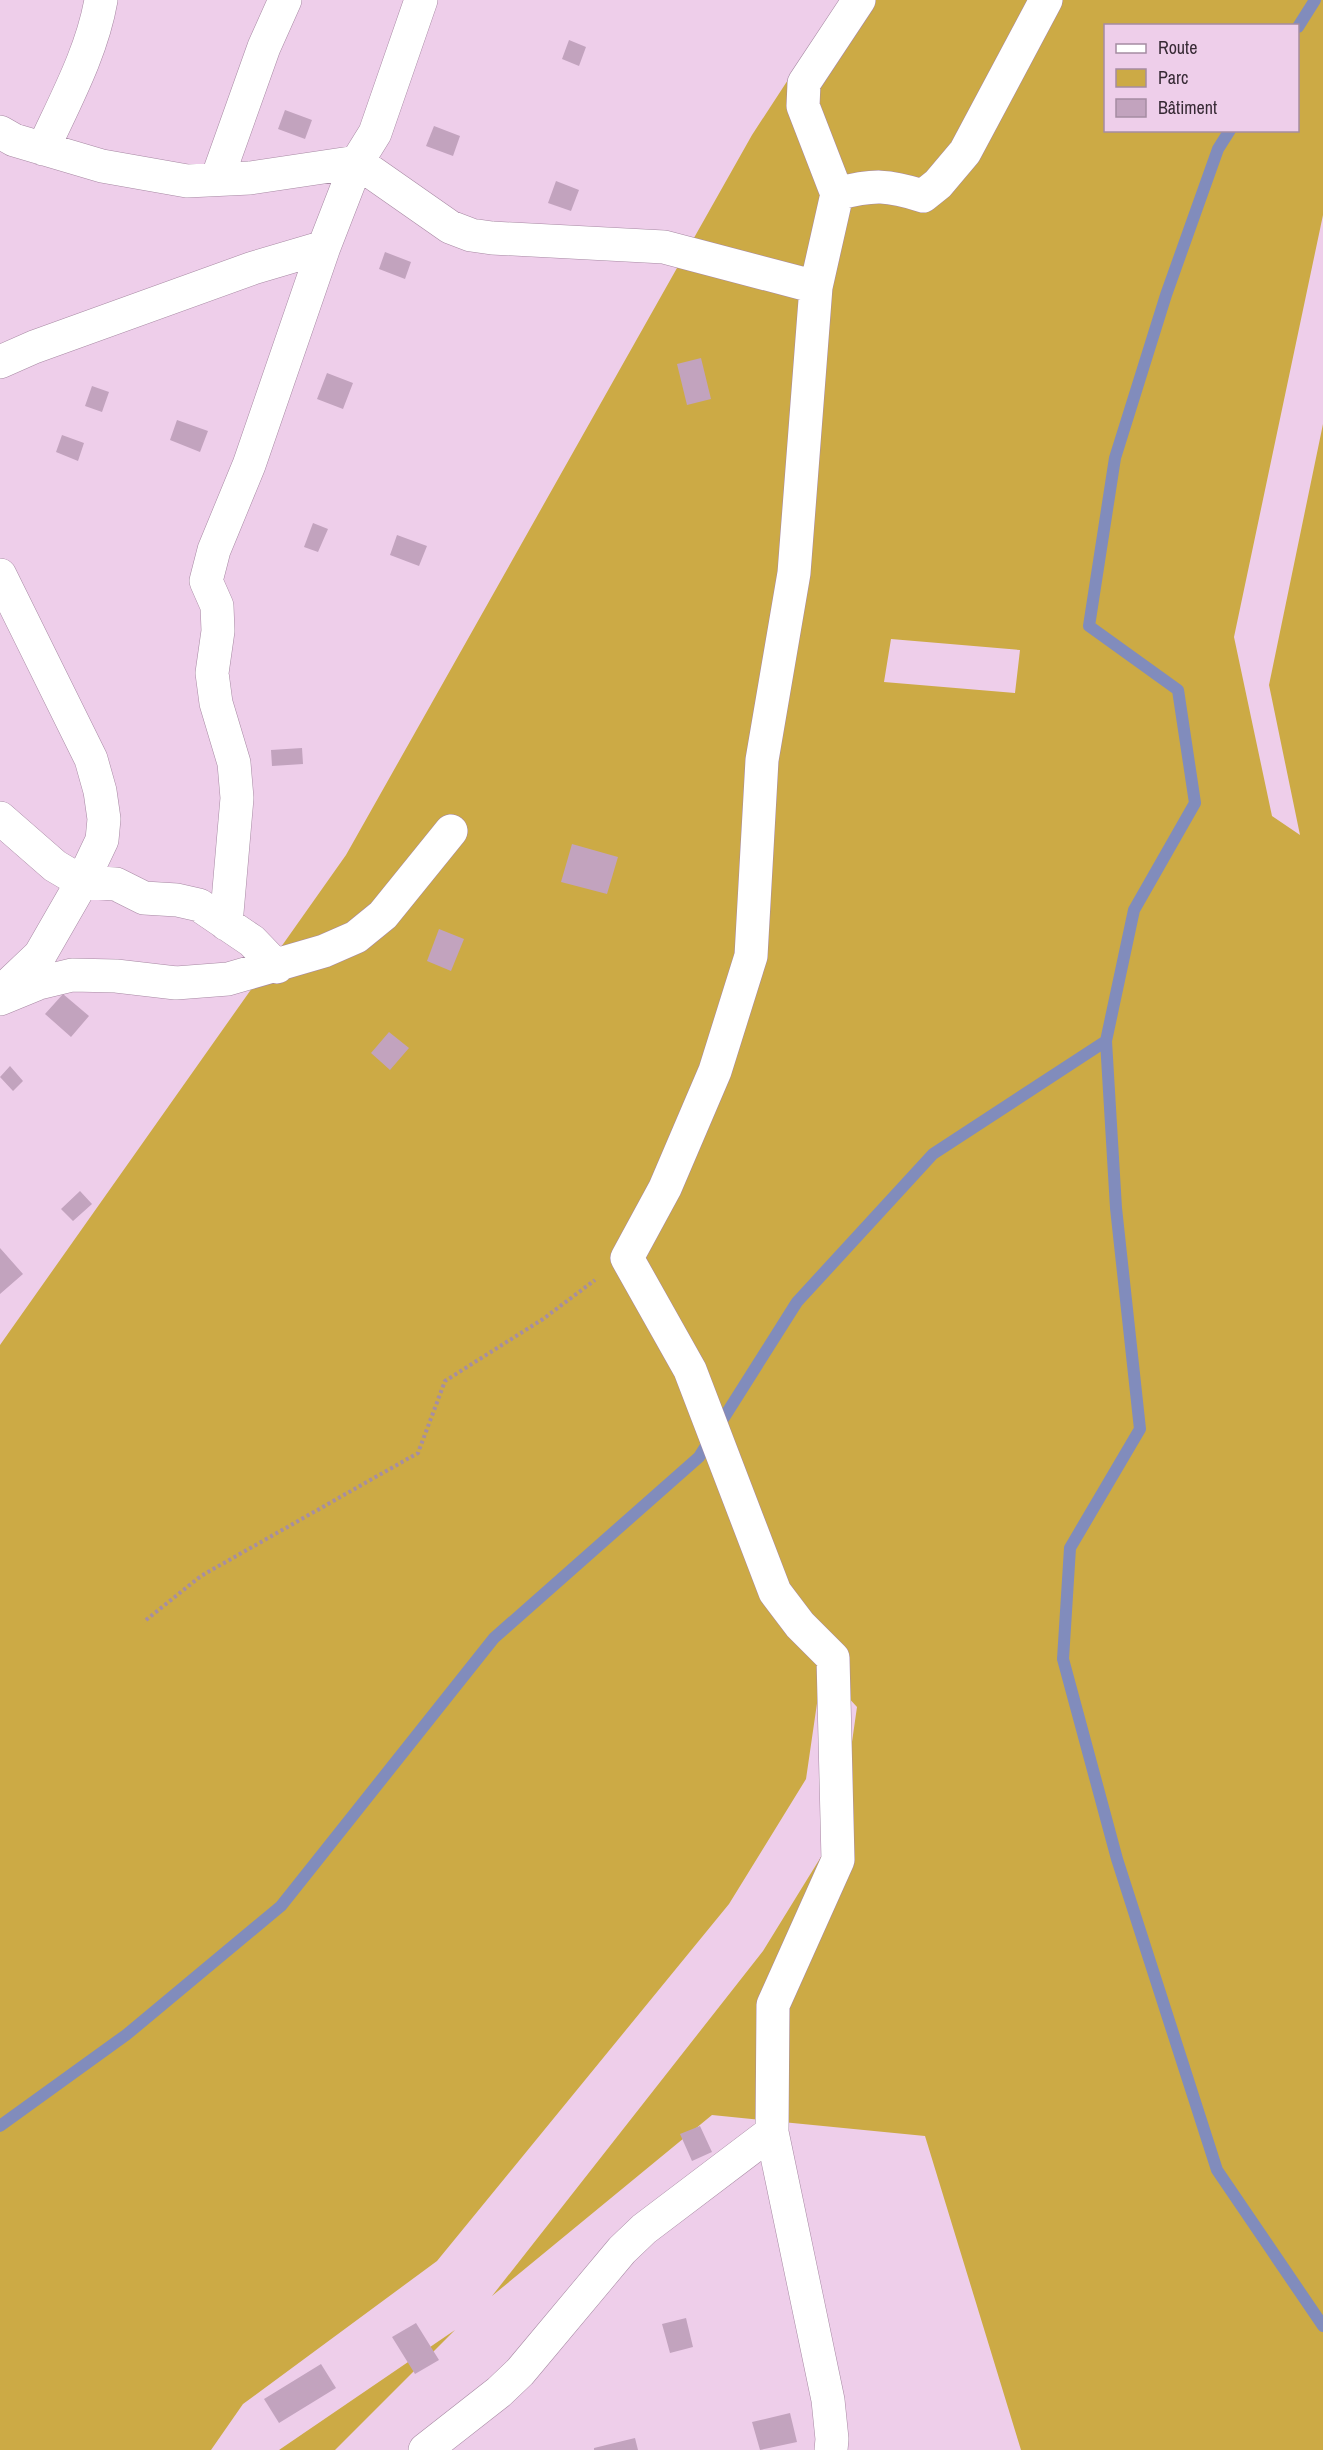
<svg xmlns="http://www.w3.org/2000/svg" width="1323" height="2450" font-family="'Archivo Narrow',sans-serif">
<rect width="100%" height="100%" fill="#eeceea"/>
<!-- green -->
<path fill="#ccaa45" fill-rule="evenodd" d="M840 0H1323V215L1234 637 1272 816 1300 835 1269 685 1323 424V2450H1021L925 2136 712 2115 492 2296 763 1951 840 1826 857 1707 822 1669 806 1779 729 1904 437 2261 243 2404 211 2450H0V1345L346 855 752 135ZM1106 26H1298V130H1106ZM891 639 1020 650 1015 693 884 682Z
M455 2330 335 2450H279Z"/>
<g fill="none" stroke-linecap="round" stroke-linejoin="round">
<!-- stream -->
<path stroke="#818cbc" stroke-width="12" d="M1298 27 1315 0
M1230 130 1218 149 1166 295 1115 458 1089 626 1178 690 1195 803 1134 910 1106 1041 1116 1208 1140 1429 1070 1548 1063 1659 1117 1859 1217 2170 1323 2326
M0 2126 126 2035 281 1906 494 1638 699 1457 797 1302 933 1154 1106 1041"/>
</g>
<!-- building -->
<path fill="#c2a3be" d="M569 40 586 47 579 66 562 59Z
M285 110 312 120 305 139 278 129Z
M434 126 460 136 453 156 426 146Z
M556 181 579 190 571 211 548 203Z
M385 252 411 262 405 279 379 269Z
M701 358 711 399 687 405 677 364Z
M327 373 353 383 343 409 317 399Z
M92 386 109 392 102 412 85 406Z
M177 420 208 431 200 452 170 440Z
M62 435 84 443 78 461 56 452Z
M313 523 328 529 318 552 304 547Z
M397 535 427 546 419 566 390 555Z
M302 748 303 764 272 766 271 750Z
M572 844 618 857 607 894 561 882Z
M439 929 464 939 451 971 427 961Z
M63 994 89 1016 71 1037 45 1014Z
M389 1032 409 1048 390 1070 371 1053Z
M10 1066 23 1081 13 1091 0 1077Z
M80 1191 92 1204 73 1221 61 1209Z
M0 1248 23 1274 0 1294Z
M700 2126 712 2152 692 2161 680 2134Z
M686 2318 693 2347 670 2353 662 2324Z
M416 2323 439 2360 415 2374 392 2337Z
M321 2364 336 2388 279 2423 264 2399Z
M790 2413 797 2442 760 2450 752 2422Z
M635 2438 638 2450H594V2448Z"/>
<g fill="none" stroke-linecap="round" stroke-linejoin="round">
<defs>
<path id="minor" d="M0 132 14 140 102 166 187 181 250 178 357 162 450 227 471 235 492 238 664 247 816 287
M43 149C65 101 92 52 101 0
M217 179 264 47 285 0
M837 194C874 184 888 185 923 196L938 184 965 152 1046 0
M0 362 34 347 253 268 324 247
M0 575 91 759 100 791 104 819 102 840 82 882 40 955 3 990
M0 818 55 866 82 882 116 884 144 898 177 900 199 905 252 941 277 967
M226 924 237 798 234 763 216 703 212 673 218 631 217 606 206 581 214 550 249 465 324 247 357 162 375 133 421 0
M0 999 39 983 72 975 116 976 176 983 228 979 324 951 356 937 383 915 451 831
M425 2450 499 2392 520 2372 622 2250 644 2229 772 2132
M831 2450 832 2439 828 2400 772 2132 773 2005 838 1860 833 1658 800 1625 775 1592 690 1370 627 1258 665 1188 715 1071 751 956 762 760 794 573 816 287 837 194 803 106 804 83 859 0"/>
</defs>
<!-- minor casing -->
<use href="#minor" stroke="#a789a3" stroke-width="34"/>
<!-- path -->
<path stroke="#a68ea3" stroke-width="4" stroke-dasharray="3 3" stroke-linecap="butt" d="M146 1620 201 1576 418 1453 445 1381 543 1319 595 1280"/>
<!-- minor -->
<use href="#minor" stroke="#fff" stroke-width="33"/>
</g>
<!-- legend -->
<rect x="1104" y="24" width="195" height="108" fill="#eeceea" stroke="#a58ca2" stroke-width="1.5"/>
<rect x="1116" y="44" width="30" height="9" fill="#ffffff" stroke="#a58ca2" stroke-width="1.5"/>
<text x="1158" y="54" font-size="18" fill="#372a35">Route</text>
<rect x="1116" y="69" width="30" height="18" fill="#ccaa45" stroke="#a58ca2" stroke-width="1.5"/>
<text x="1158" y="84" font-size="18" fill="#372a35">Parc</text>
<rect x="1116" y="99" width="30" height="18" fill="#c2a3be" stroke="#a58ca2" stroke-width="1.5"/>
<text x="1158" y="114" font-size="18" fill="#372a35">Bâtiment</text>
</svg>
